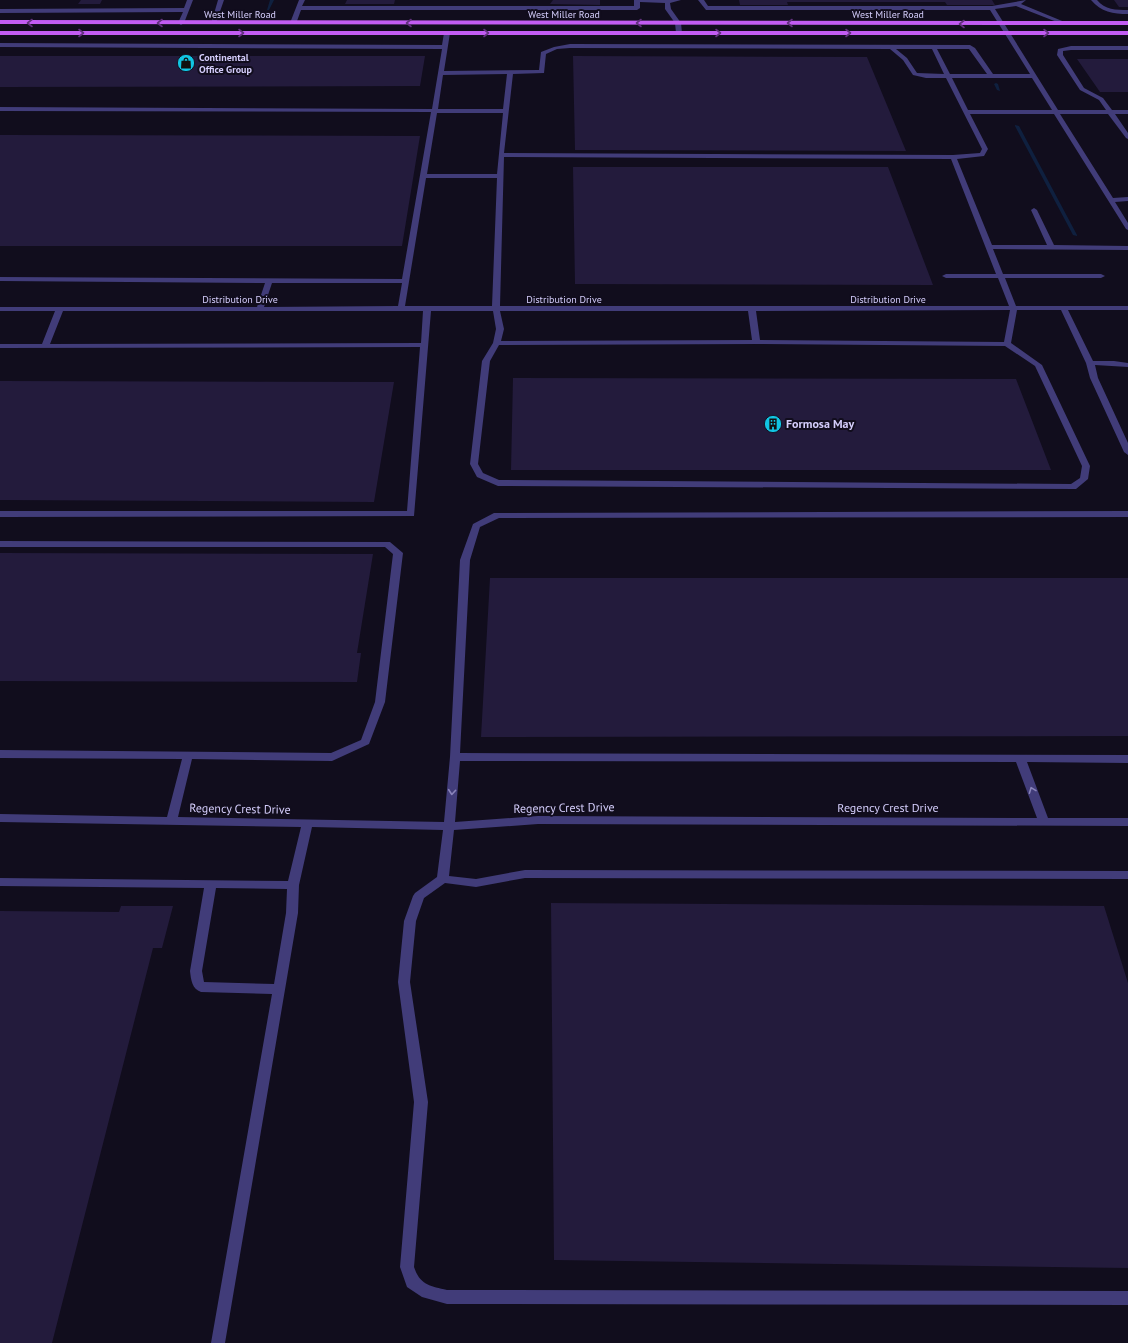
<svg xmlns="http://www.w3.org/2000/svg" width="1128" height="1343" font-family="'PT Sans',sans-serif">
<rect width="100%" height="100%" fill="#110d1d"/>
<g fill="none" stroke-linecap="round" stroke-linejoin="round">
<!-- stream -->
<path fill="#0f203f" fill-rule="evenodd" d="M270 0H274L269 10H267Z
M996 83 998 84 1000 91 997 90 994 84Z
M1015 125 1019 126 1077 235V236L1073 235 1015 126Z"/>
</g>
<!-- building -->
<path fill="#231b3c" d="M81 0H102L100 4H78Z
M347 0H395L394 4H345Z
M553 0H600V5L550 4Z
M739 0H992L995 5H947L945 2H787L788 5H740Z
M1114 0H1128V7H1119Z
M0 56H425L420 86 0 87Z
M573 56 867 57 906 151 575 150Z
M1077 59H1128V92H1100Z
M0 135 420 136 402 246H0Z
M573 167H888L933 285 575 284Z
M513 378 1016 379 1051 470H511Z
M0 381 394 382 374 502 0 500Z
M0 553 373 554 357 653H361L357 682 0 681Z
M490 578H1128V736L481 737Z
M551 903 1104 906 1128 983V1268L554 1260Z
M121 906H173L162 948H153L52 1343H0V911L119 912Z"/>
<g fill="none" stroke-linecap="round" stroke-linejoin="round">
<!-- minor -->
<path fill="#413c79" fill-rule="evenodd" d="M187 0H193L184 23 181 25 178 23 183 12 0 13V9L184 8Z
M218 0H224L216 23 211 24Z
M299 0H305L302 6H634V0H681L670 3 671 9 681 23 682 33 679 35 676 33 675 23 665 9V3L640 2V8L637 10H301L297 21 290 23Z
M698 0H704L708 6H992L1026 0 1021 4 1067 23 1062 24 1016 6 995 9 1058 110H1106L1099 100 1080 90 1057 55 1058 49 1071 46H1128V50H1071L1063 51V55L1084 88 1103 98 1112 110H1128V114H1115L1128 133V139L1126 138 1108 114H1060L1113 198 1128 197V201L1115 202 1128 223V230L1126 229 1054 114H970L988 149 984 156 957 159 992 245H1047L1031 210 1034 208 1037 210 1054 245 1128 246V250L993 249 1003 274H1101L1105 276 1101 278H1005L1016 306H1128V310H1068L1093 361H1114L1128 363V367L1095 365 1098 378 1128 443V455L1124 452 1090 378 1086 363 1061 310H1017L1011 343 1042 365 1090 466 1088 479 1076 489 498 486 477 477 470 464 482 361 493 343 496 329 493 311H431L414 516 0 517V511H407L420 347 0 348V344H42L55 311H0V307H257L265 283 0 281V277L402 279 431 112 0 111V107L432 109 442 49 0 47V43L442 45 444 33 447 31 450 33 444 71 539 70 541 52 554 47 570 44 970 45 975 48 993 74H1030L990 10H706ZM570 48 890 49 903 60 913 75 926 78H946L982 149 980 153 953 155 504 153 513 74 544 73 546 54 557 49ZM896 49H932L944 74 917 73 907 58ZM937 49H969L987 74H950ZM507 74 503 109H438L443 75ZM952 78H1032L1052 110H968ZM437 113H503L497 174H427ZM504 157 951 159 996 274H946L942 276 946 278H998L1009 306H500ZM426 178H497L492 306H405ZM272 283H402L398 306 264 307ZM1010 310 1004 342 760 340 756 311ZM63 311H423L421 343 50 344ZM500 311H748L752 340 501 341 504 329ZM756 344 1005 346 1035 366 1082 466 1080 478 1071 484 499 480 483 473 478 464 490 361 499 345Z
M1091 0H1097C1105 10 1116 10 1128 10V14C1113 14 1101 12 1091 0Z
M1128 511V517L499 518 480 527 470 560 460 753 1128 755V763L1027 762 1048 818H1128V826L538 824 454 830 449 876 476 879 525 870 1128 871V879L525 878 476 887 445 883 424 898 416 921 410 982 428 1102 414 1267C420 1285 430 1286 447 1290L1128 1291V1305L447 1304 422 1297 407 1287 400 1267 414 1102 398 982 404 921 413 896 415 893 437 877 443 830 312 827 299 885 298 913 225 1343H211L272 994 201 992C192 989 191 980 190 971L204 888 0 886V878L288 881 301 827 0 822V814L167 817 182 759 0 758V750L331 753 361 740 375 702 393 554 385 547H0V541L390 542 403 553 385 702 369 744 332 761 192 759 178 817 444 822 450 757 460 560 473 524 494 513ZM460 761 1016 762 1037 818 538 816 455 822ZM216 888 287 889 286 913 274 984 204 982 202 971Z"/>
<!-- major -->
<path fill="#c25cf3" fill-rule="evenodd" d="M0 20 1128 21V25L0 24Z
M0 31H1128V35H0Z"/>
</g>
<!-- one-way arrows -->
<defs><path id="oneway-chevron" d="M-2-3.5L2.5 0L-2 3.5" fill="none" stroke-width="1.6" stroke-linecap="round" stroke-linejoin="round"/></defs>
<g stroke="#61317d">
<use href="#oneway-chevron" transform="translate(30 23) rotate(-180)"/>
<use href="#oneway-chevron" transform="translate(160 23) rotate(-180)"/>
<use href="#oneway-chevron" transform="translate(409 23) rotate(-180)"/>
<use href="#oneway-chevron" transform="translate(639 23) rotate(-180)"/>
<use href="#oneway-chevron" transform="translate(790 23) rotate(-180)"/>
<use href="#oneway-chevron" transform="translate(962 24) rotate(-180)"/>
<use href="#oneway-chevron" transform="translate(81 33)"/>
<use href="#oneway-chevron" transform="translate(241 33)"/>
<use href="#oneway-chevron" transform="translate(486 33)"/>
<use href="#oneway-chevron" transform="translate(718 33)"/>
<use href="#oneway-chevron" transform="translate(848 33)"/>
<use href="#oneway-chevron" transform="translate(1046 33)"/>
</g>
<g stroke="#8a84ba">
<use href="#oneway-chevron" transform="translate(1032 790) rotate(-111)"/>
<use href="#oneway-chevron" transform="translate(452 792) rotate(95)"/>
</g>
<!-- icons -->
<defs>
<symbol id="shop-disc" viewBox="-11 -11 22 22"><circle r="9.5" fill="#11c5e3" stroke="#110d1d"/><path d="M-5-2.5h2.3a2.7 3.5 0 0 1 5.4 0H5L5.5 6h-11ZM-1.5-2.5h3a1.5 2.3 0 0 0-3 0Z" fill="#111"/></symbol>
<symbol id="building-disc" viewBox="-11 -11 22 22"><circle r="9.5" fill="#11c5e3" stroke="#110d1d"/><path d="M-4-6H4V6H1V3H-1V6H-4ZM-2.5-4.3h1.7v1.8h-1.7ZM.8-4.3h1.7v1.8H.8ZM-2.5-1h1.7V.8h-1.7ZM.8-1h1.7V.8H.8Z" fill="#111"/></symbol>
</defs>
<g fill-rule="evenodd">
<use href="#shop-disc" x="176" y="53" width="20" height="20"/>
<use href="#building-disc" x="763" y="414" width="20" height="20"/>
</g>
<g text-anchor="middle" stroke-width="4" stroke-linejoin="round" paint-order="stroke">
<!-- far-street labels -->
<g font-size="10" fill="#d4cdfb" stroke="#110d1d">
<text x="240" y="18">West Miller Road</text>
<text x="564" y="18">West Miller Road</text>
<text x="888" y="18">West Miller Road</text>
<text x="240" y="303">Distribution Drive</text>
<text x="564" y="303">Distribution Drive</text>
<text x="888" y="303">Distribution Drive</text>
</g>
<!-- far-poi labels -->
<g font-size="10" font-weight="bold" fill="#d4cdfb" stroke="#110d1d" text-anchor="start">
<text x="199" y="61">Continental<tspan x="199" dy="12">Office Group</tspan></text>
</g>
<!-- poi labels -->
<g font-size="12" font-weight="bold" fill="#d4cdfb" stroke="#110d1d" text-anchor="start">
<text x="786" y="428">Formosa May</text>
</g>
<!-- street labels -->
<g font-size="12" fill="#d4cdfb" stroke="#110d1d">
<text transform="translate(564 808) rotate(-1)" y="4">Regency Crest Drive</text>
<text x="888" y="812">Regency Crest Drive</text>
<text transform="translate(240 809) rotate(1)" y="4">Regency Crest Drive</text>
</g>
</g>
</svg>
